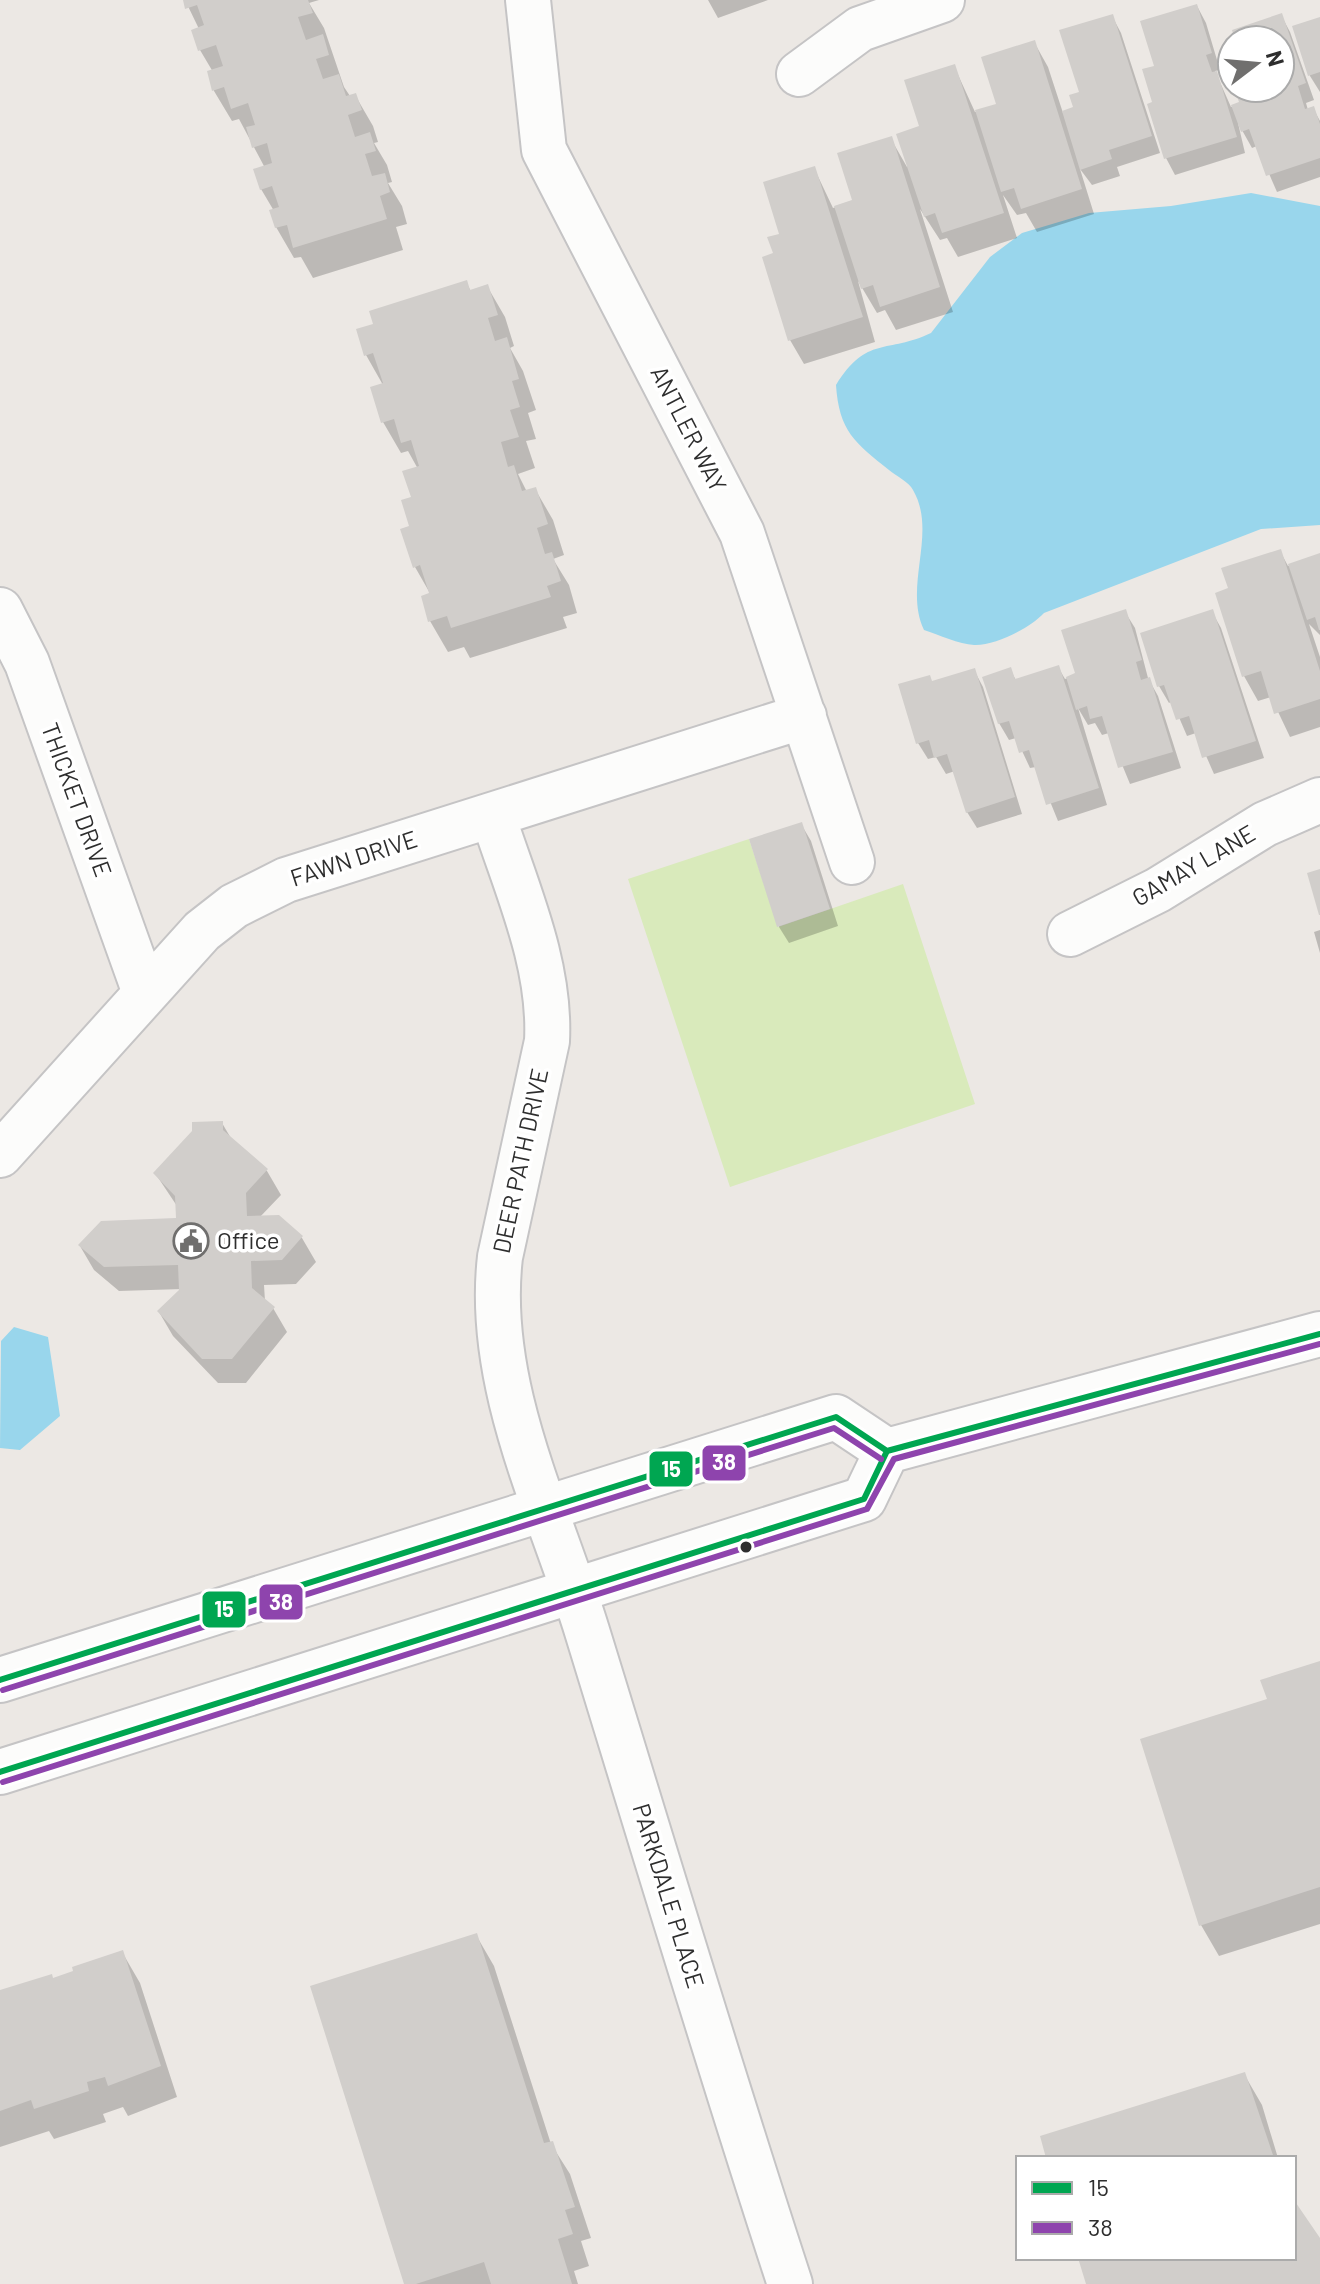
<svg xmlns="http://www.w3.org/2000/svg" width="1320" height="2284" font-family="Barlow,sans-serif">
<rect width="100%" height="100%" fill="#ece8e4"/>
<!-- pitch -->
<path fill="#d9eabb" d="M749 839 778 927 903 884 975 1104 730 1187 628 879Z"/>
<!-- water -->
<path fill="#99d6ec" d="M1251 193 1320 206V525L1261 529 1044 613C1030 628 995 646 974 645 959 644 939 635 924 630 903 586 938 533 913 490 909 482 896 476 889 470 855 443 839 431 836 385 867 335 887 354 931 333L990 257 1022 233 1089 213 1171 206Z
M14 1327 48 1337 60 1416 20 1450 0 1448 1 1341Z"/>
<!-- shadow -->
<path fill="#0003" d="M185 0H319L309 3 324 28 344 87 350 96 355 95 373 126 378 142 374 143 387 165 392 182 388 183 402 206 407 224 396 227 403 250 313 278 301 257 294 258 276 227 274 211 261 189 265 168 239 119 232 121 214 91 209 73 213 72 200 50 199 29Z
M768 0 718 18 708 0Z
M1197 6 1206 23 1220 70 1215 71 1231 107 1241 103 1236 88H1280V40H1238L1281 15 1290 32 1314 100 1306 103 1308 110 1313 108 1320 121V177L1277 192 1257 146 1252 148 1238 123 1245 153 1175 175 1166 158 1154 104 1156 67Z
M1112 16 1121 33 1160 153 1117 167 1120 176 1092 185 1080 169 1094 214 1037 232 1026 213 1017 215 1003 195 1017 238 958 257 947 238 940 240 920 209 953 312 896 330 885 310 877 313 858 281 875 342 804 364 790 340 775 255 814 168 833 208 855 201 891 139 907 167 921 128 954 66 975 112 998 106 1034 42 1048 67 1063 113 1076 109Z
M1320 19V92L1310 76 1295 27Z
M466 283 471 291 487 286 505 317 514 346 510 348 523 371 536 410 528 413 536 439 526 441 535 468 518 474 527 492 535 489 553 520 564 555 553 559 569 585 577 613 563 617 567 628 470 658 464 647 448 652 430 621 431 595 415 567 411 527 418 469 408 451 401 453 383 422 373 388 383 385 366 355Z
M1280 551 1288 566 1320 556V635L1309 624 1320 657V727L1290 737 1271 697 1258 701 1244 676 1217 594 1231 590Z
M1125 612 1135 628 1148 678 1158 696 1181 768 1130 784 1109 733 1102 735 1095 723 1088 725 1078 708 1107 805 1058 821 1036 767 1030 768 1016 738 1009 740 999 723 1010 670 1016 680 1058 667 1065 679 1077 675Z
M1212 612 1221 628 1264 758 1214 774 1196 733 1187 736 1172 701 1169 703 1159 686Z
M974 670 983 687 1022 814 977 828 967 812 955 771 946 774 936 757 928 759 918 743 933 683Z
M801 824 811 841 838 926 789 943 779 927 751 840Z
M1320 930V953L1314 932Z
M222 1123 232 1140 267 1171 281 1195 259 1218 278 1217 302 1238 316 1262 296 1284 264 1285 265 1301 273 1308 287 1332 246 1383H218L173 1336 159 1312 183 1289 119 1291 94 1270 80 1246 178 1220 177 1206 155 1173Z
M1320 1663V1924L1219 1956 1201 1925Z
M476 1935 494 1966 551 2144 570 2174 591 2238 581 2241 589 2266 574 2271 578 2284H406Z
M122 1952 140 1983 177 2097 128 2116 123 2107 103 2114 106 2122 54 2139 49 2131 0 2147V1992L53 1980Z
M1244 2074 1262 2105 1278 2158H1048Z"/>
<!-- building -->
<path fill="#d1cecb" d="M183 0H308L313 13 298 17 306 40 323 34 329 55 316 59 323 79 339 74 346 96 356 93 362 110 348 115 355 137 370 132 376 151 365 154 372 176 385 173 390 192 380 196 387 219 293 248 287 225 275 228 269 210 279 207 272 186 260 190 253 169 272 163 267 143 252 148 246 127 255 125 248 103 231 109 224 87 212 91 207 71 223 66 216 45 198 51 191 30 204 25 197 5 185 9Z
M1197 4 1212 53 1206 55 1212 72 1217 71 1237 137 1164 159 1147 104 1152 102 1142 69 1154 66 1140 21Z
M1282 13 1306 83 1298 86 1305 109 1314 106 1320 124V158L1266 176 1249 129 1241 132 1231 105 1239 102 1234 88H1280V40H1235L1232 30Z
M1113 14 1152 136 1109 150 1112 159 1080 170 1062 111 1073 107 1069 95 1079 92 1059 30Z
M1320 17V72L1308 76 1292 26Z
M1035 40 1082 189 1021 209 1014 188 1001 192 975 110 996 104 981 57Z
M955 64 1004 213 942 233 935 213 924 217 896 134 919 126 904 80Z
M892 136 940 287 880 307 873 285 861 289 834 206 852 200 837 153Z
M815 166 863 317 788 341 762 257 773 253 767 237 779 234 763 182Z
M467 280 470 290 488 284 498 315 488 318 495 341 507 337 519 379 512 381 520 407 510 410 519 437 501 442 508 467 514 465 522 491 536 487 548 524 537 528 545 554 552 552 561 581 547 586 551 597 451 628 447 616 428 622 421 596 429 593 420 565 413 568 400 529 409 526 401 500 411 497 402 471 419 466 411 440 401 443 394 419 381 423 370 387 383 383 373 353 364 356 356 329 373 324 369 311Z
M1281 549 1320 671V699L1274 714 1261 671 1242 677 1215 593 1228 588 1221 568Z
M1320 553V630H1319L1315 617 1307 620 1288 564Z
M1126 609 1142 660 1136 662 1141 680 1150 677 1173 752 1118 768 1102 716 1090 719 1087 706 1076 710 1066 677 1075 673 1061 630Z
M1213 609 1256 741 1202 758 1189 716 1176 720 1164 685 1157 687 1140 633Z
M1059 665 1099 788 1046 805 1029 750 1019 753 1009 721 998 724 982 677 1011 667 1015 679Z
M975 668 1015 797 966 813 947 754 934 758 929 740 916 744 898 684 930 675 932 681Z
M802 822 830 909 777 927 749 839Z
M1320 869V915H1319L1307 873Z
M223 1121V1130L268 1169 246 1193 247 1216 279 1215 303 1236 282 1260 251 1261 252 1288 275 1307 232 1359H202L157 1311 179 1290 178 1265 104 1267 78 1245 101 1221 176 1218 175 1196 153 1173 192 1131V1122Z
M1320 1661V1887L1199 1926 1140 1739 1267 1699 1260 1680Z
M477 1933 544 2143 553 2141 575 2207 565 2210 573 2234 558 2239 572 2284H491L484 2262 416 2284H404L310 1986Z
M123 1950 161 2066 108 2086 105 2077 87 2082 89 2091 34 2109 31 2100 0 2111V1990L52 1974 53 1978 73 1971 72 1967Z
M1245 2072 1274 2158H1046L1040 2136Z
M1294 2200 1320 2238V2284H1086L1078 2258H1294Z"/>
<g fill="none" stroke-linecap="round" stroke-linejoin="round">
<defs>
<path id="minor" d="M528 0 544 150 742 533 852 862
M799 74 860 29 942 0
M0 610 27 663 145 993
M493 816C516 888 551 963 547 1041L500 1257C485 1386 550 1510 587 1631 654 1849 719 2067 790 2284
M1070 934 1158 890 1265 824 1320 800
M0 1155 202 931 234 906 286 880 804 716"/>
<path id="secondary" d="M0 1680 836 1417 887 1451
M0 1772 864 1499 887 1451 1320 1334"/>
</defs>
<!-- minor casing -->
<use href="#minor" stroke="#c5c4c5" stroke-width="48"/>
<!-- secondary casing -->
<use href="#secondary" stroke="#c5c4c5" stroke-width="48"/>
<!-- minor -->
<use href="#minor" stroke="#fcfcfb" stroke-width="44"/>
<!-- secondary -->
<use href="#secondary" stroke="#fcfcfb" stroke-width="44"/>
<defs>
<path id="bus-1" d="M0 1680 836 1417 887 1451
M0 1772 864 1499 887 1451 1320 1334"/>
<path id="bus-2" d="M3 1690 834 1428 881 1459
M3 1782 867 1509 894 1459 1320 1344"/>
</defs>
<!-- bus-1 casing -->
<use href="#bus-1" stroke="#fff" stroke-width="12"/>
<!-- bus-2 casing -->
<use href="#bus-2" stroke="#fff" stroke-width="12"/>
<!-- bus-1 -->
<use href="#bus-1" stroke="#00a651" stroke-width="6"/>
<!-- bus-2 -->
<use href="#bus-2" stroke="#8e44ad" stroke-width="6"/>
</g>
<!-- icons -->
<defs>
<symbol id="civic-ring" viewBox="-11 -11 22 22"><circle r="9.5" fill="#fff" stroke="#706f6e" stroke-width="1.5"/><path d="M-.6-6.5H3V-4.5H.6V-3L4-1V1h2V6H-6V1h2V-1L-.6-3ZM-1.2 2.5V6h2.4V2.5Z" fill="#706f6e"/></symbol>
</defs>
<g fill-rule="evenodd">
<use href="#civic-ring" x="171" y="1221" width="40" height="40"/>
</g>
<!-- markers -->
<circle fill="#2e2e2e" stroke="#fff" stroke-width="3" cx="746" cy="1547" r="7"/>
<g text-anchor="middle" stroke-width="7" stroke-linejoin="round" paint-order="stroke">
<!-- street labels -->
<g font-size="24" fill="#2e2e2e" stroke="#fff">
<text transform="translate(688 429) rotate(63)" y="8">ANTLER WAY</text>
<text transform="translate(76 800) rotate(70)" y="8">THICKET DRIVE</text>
<text transform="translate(354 859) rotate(-18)" y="8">FAWN DRIVE</text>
<text transform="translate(1194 866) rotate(-30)" y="8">GAMAY LANE</text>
<text transform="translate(521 1161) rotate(-78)" y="8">DEER PATH DRIVE</text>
<text transform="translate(668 1896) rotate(73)" y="8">PARKDALE PLACE</text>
</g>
<!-- poi labels -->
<g font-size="24" fill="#2e2e2e" stroke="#fff" text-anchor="start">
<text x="217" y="1249">Office</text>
</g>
</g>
<g stroke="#fff" stroke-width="3">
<rect x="701" y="1444" width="46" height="38" rx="8" fill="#8e44ad"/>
<rect x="648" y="1450" width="46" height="38" rx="8" fill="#00a651"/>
<rect x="258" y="1583" width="46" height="38" rx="8" fill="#8e44ad"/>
<rect x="201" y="1590" width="46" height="39" rx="8" fill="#00a651"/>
</g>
<g font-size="22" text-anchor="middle" font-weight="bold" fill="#fff">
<text x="724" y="1470">38</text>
<text x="671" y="1477">15</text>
<text x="281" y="1610">38</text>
<text x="224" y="1617">15</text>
</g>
<!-- legend -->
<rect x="1016" y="2156" width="280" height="104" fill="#ffffff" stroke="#ababab" stroke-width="2"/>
<rect x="1032" y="2182" width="40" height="12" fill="#00a651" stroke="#ababab" stroke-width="2"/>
<text x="1088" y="2196" font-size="24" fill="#2e2e2e">15</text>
<rect x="1032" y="2222" width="40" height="12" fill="#8e44ad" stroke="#ababab" stroke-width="2"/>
<text x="1088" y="2236" font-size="24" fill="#2e2e2e">38</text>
<!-- north arrow -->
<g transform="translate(1256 64) rotate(74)"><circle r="38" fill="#ffffff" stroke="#ababab" stroke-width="2"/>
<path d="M0-6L14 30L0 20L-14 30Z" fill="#706f6e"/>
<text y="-12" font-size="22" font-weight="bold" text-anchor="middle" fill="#2e2e2e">N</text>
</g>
</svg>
